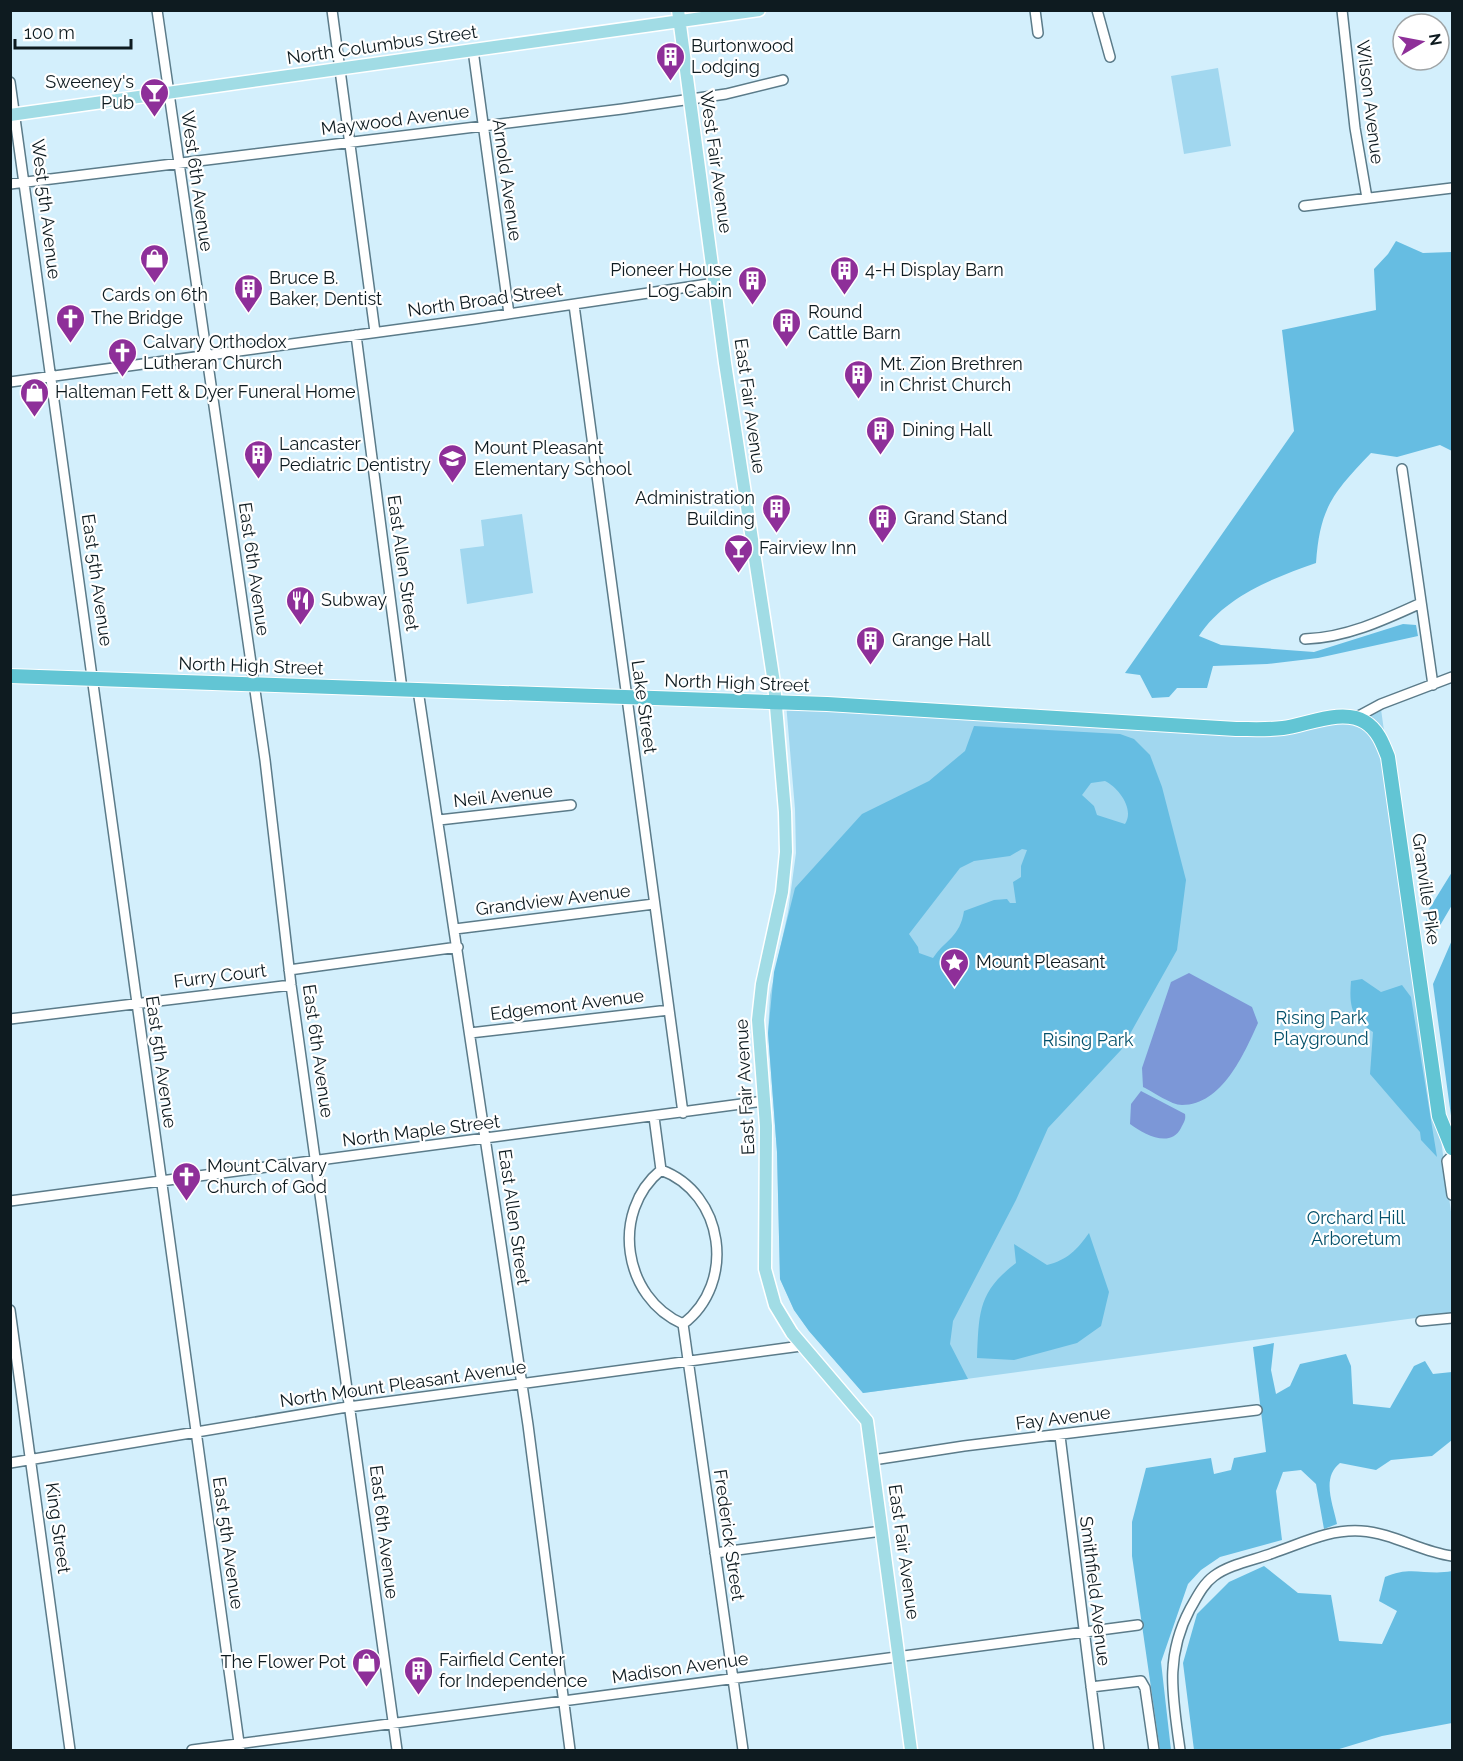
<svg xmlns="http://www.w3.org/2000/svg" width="1463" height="1761" font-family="Raleway,sans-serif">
<rect width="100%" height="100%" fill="#d3effc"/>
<!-- green -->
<path fill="#a1d7ef" d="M1218 68 1231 146 1184 154 1171 76Z
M522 514 533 593 467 604 460 549 484 546 481 520Z
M1380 702 1452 1219V1313L863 1393 809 1331 794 1310 780 1279 777 1152 768 1033 770 995 788 912 796 853 795 809 786 703 1236 729 1330 719Z"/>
<!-- forest -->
<path fill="#66bde2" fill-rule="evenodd" d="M1396 241 1423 253 1452 252V451L1440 445 1397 457 1371 453C1333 493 1320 507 1316 563 1273 578 1224 597 1199 636L1221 645 1314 652 1403 624 1416 625 1418 636 1318 658 1267 664 1213 666 1207 688H1177L1169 697 1152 698 1140 675 1125 673 1294 431 1282 330 1376 310 1374 269 1388 254Z
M974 726 1120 734 1134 739 1150 755 1162 787 1186 880 1177 950 1121 1050 1048 1128 1016 1200 953 1321 950 1344 968 1379 863 1393 809 1331 794 1310 780 1279 777 1152 768 1033 774 972 795 888 862 814 929 781 965 751ZM1105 781C1118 787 1135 809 1125 824L1097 815 1094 806 1082 795 1091 783ZM1022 849 1027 850 1021 866V877L1013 882 1016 903H1010L1007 899 994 900 964 911C960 937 946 939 933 958L919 953 918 947 909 934 960 868 974 861 1010 856Z
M1452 872V905L1428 946 1426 914Z
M1452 940V1123L1433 984Z
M1362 979 1381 992 1402 985 1411 997 1437 1157 1421 1140 1420 1132 1370 1074 1373 1032C1351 1018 1349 1006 1351 981Z
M1089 1233 1109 1292 1101 1326 1077 1343 1014 1360 977 1358C979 1312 978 1292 1016 1263L1014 1244 1047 1265C1067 1260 1077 1250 1089 1233Z
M1274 1343 1271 1370 1276 1394 1290 1386 1300 1364 1346 1354 1351 1366 1353 1404 1390 1408 1414 1366 1425 1361 1433 1374 1452 1372V1440L1432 1456 1391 1460 1376 1470 1340 1463C1321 1478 1333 1504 1337 1524L1324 1529 1316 1484 1301 1470 1283 1472 1276 1491 1282 1540 1220 1557 1201 1570 1188 1584 1161 1662 1171 1750H1160L1132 1556V1522L1146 1468 1211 1458 1214 1474 1231 1470 1234 1458 1266 1452 1253 1347Z
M1264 1566 1298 1593 1331 1595 1339 1641 1382 1644 1397 1611 1379 1601 1385 1577C1411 1565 1426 1576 1452 1571V1723L1382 1736 1336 1750H1194L1183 1663 1197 1614 1229 1582Z"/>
<!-- water -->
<path fill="#7c97d7" d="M1189 973 1252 1007 1258 1023C1244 1054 1222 1105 1182 1105 1171 1105 1154 1092 1143 1087L1142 1068 1171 982Z
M1141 1091 1185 1114C1186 1120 1184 1122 1181 1128 1170 1149 1144 1134 1130 1124L1131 1104Z"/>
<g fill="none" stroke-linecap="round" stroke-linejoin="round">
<defs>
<path id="minor" d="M157 10 265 760 291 985 397 1750
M332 10 375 332
M1035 10 1038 33
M1097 10 1110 57
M1342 10 1355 128 1367 198
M473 50 509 314
M10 82 240 1750
M10 184 622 109 726 94 783 80
M1304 206 1452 188
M574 305 683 1113
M356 335 402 689
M10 382 475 319 715 283
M1402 469 1433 685
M1305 639C1345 638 1384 620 1419 604
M418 690 528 1425 570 1750
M1355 718 1381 704 1452 677
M439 820 571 805
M455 929 654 904
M289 970 458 947
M10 1019 291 985
M470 1033 669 1010
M654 1117 661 1170
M1452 1156 1447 1161 1452 1195
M661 1170C724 1193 737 1283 683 1324
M661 1170C610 1212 623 1298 683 1324
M10 1201 764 1101
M10 1310 70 1750
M1421 1321 1452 1318
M683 1324 743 1750
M1060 1436 1099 1750
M873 1460 964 1446 1257 1410
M10 1463 341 1408 801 1346
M715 1553 882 1531
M1091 1687 1141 1681 1145 1688 1154 1750
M192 1750 1138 1625
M1180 1750C1173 1698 1164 1658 1190 1609 1197 1597 1203 1584 1214 1576 1230 1564 1255 1560 1273 1553 1303 1543 1329 1529 1361 1531 1393 1533 1421 1552 1452 1556"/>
<path id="major" d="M678 10 725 363 774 683 785 812 786 852 782 892 762 984 758 1020 766 1126 765 1269 775 1305 792 1333 867 1421 911 1750
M10 115 759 10"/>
<path id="highway" d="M10 676 827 704 1236 729C1251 729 1267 730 1283 728 1307 725 1342 708 1365 722 1378 730 1383 744 1388 757L1439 1116 1452 1148"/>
</defs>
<!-- minor casing -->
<use href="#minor" stroke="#5b7b89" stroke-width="12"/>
<!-- major casing -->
<use href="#major" stroke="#fff" stroke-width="15"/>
<!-- highway casing -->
<use href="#highway" stroke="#fff" stroke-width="16"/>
<!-- minor -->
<use href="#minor" stroke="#fff" stroke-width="9"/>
<!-- major -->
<use href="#major" stroke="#a1dce5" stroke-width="12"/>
<!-- highway -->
<use href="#highway" stroke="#62c5d4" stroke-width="14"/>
</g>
<!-- icons -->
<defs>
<symbol id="building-pin" viewBox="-11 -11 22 30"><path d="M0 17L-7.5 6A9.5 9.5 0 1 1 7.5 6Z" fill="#8e2f99" stroke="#fff"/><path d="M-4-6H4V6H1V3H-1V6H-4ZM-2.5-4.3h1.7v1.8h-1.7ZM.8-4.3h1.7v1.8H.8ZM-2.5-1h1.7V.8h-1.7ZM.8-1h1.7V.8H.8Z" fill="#fff"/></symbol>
<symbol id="bar-pin" viewBox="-11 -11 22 30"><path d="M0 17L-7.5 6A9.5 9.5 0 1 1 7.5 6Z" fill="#8e2f99" stroke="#fff"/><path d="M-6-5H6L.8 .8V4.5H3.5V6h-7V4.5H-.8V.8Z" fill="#fff"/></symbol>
<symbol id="shop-pin" viewBox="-11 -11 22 30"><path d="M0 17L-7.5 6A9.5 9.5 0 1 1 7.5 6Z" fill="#8e2f99" stroke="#fff"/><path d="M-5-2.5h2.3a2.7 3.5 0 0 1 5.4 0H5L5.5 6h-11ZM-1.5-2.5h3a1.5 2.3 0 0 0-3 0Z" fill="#fff"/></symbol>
<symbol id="church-pin" viewBox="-11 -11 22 30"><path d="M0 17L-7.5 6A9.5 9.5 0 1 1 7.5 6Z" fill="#8e2f99" stroke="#fff"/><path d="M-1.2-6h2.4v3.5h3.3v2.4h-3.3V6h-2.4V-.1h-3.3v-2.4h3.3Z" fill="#fff"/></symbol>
<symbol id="school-pin" viewBox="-11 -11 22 30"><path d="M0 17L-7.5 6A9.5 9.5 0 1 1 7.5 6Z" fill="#8e2f99" stroke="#fff"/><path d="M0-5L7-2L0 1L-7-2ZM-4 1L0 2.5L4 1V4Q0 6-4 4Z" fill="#fff"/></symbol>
<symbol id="restaurant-pin" viewBox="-11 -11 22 30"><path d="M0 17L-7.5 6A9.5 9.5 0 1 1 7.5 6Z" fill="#8e2f99" stroke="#fff"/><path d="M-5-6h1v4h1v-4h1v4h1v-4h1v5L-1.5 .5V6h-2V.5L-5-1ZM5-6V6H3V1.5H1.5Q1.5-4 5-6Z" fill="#fff"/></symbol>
<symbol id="sight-pin" viewBox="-11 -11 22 30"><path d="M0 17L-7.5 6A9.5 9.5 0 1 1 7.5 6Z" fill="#8e2f99" stroke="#fff"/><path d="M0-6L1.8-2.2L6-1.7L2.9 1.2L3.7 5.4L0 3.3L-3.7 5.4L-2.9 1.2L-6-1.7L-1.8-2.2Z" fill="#fff"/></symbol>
</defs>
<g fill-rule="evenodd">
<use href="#building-pin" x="654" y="40" width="33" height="45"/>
<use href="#bar-pin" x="138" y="76" width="33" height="45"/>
<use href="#shop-pin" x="138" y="242" width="33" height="45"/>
<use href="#building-pin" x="828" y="254" width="33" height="45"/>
<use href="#building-pin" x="736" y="264" width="33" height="45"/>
<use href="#building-pin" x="232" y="272" width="33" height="45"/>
<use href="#church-pin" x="54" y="302" width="33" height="45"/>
<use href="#building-pin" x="770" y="306" width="33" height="45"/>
<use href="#church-pin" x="106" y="336" width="33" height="45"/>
<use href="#building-pin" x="842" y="358" width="33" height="45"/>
<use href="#shop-pin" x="18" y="376" width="33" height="45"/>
<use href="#building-pin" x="864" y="414" width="33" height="45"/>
<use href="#building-pin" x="242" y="438" width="33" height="45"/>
<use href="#school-pin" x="436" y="442" width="33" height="45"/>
<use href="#building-pin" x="760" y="492" width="33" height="45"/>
<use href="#building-pin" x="866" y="502" width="33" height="45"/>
<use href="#bar-pin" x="722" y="532" width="33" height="45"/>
<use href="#restaurant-pin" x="284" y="584" width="33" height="45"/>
<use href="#building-pin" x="854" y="624" width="33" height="45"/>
<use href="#sight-pin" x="938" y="946" width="33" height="45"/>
<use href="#church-pin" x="170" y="1160" width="33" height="45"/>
<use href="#shop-pin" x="350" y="1646" width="33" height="45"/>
<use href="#building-pin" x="402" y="1654" width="33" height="45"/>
</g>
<g text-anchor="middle" stroke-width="4.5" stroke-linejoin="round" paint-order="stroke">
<!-- street labels -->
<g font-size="18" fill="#0e1b20" stroke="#fff">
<text transform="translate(382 45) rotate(-8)" y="6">North Columbus Street</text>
<text transform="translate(1370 102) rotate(83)" y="6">Wilson Avenue</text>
<text transform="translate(395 120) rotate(-7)" y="6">Maywood Avenue</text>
<text transform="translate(716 162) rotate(82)" y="6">West Fair Avenue</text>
<text transform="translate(507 180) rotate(82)" y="6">Arnold Avenue</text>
<text transform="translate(197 181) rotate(82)" y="6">West 6th Avenue</text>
<text transform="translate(46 209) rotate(83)" y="6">West 5th Avenue</text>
<text transform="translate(485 300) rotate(-8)" y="6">North Broad Street</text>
<text transform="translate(750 406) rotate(82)" y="6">East Fair Avenue</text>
<text transform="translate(403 563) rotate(82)" y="6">East Allen Street</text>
<text transform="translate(254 569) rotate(82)" y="6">East 6th Avenue</text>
<text transform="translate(97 580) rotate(82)" y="6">East 5th Avenue</text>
<text transform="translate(251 666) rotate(2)" y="6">North High Street</text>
<text transform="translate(737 683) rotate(2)" y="6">North High Street</text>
<text transform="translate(644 707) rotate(82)" y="6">Lake Street</text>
<text transform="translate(503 796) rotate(-6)" y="6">Neil Avenue</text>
<text transform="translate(1426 889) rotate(82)" y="6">Granville Pike</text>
<text transform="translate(553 900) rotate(-7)" y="6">Grandview Avenue</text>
<text transform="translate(220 976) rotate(-7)" y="6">Furry Court</text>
<text transform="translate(567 1005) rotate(-7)" y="6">Edgemont Avenue</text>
<text transform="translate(318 1051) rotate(82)" y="6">East 6th Avenue</text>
<text transform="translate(161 1062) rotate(82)" y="6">East 5th Avenue</text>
<text transform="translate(745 1087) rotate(-93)" y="6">East Fair Avenue</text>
<text transform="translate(421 1131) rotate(-7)" y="6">North Maple Street</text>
<text transform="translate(514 1217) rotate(82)" y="6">East Allen Street</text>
<text transform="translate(403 1384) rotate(-8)" y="6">North Mount Pleasant Avenue</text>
<text transform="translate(1063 1418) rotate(-7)" y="6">Fay Avenue</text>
<text transform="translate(58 1528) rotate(82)" y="6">King Street</text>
<text transform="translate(384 1532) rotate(83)" y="6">East 6th Avenue</text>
<text transform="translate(729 1535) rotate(82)" y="6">Frederick Street</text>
<text transform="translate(228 1543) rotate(82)" y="6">East 5th Avenue</text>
<text transform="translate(904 1552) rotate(82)" y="6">East Fair Avenue</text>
<text transform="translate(1095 1591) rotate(83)" y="6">Smithfield Avenue</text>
<text transform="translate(680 1668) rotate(-8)" y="6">Madison Avenue</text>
</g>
<!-- poi labels -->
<g font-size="18" fill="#0e1b20" stroke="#fff" text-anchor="start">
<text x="691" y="52">Burtonwood<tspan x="691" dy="21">Lodging</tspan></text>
<text x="134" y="88" text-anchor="end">Sweeney's<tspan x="134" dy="21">Pub</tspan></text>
<text x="732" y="276" text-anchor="end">Pioneer House<tspan x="732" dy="21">Log Cabin</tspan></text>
<text x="865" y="276">4-H Display Barn</text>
<text x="269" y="284">Bruce B.<tspan x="269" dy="21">Baker, Dentist</tspan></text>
<text x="155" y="301" text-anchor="middle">Cards on 6th</text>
<text x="808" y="318">Round<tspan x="808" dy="21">Cattle Barn</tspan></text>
<text x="91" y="324">The Bridge</text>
<text x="143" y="348">Calvary Orthodox<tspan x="143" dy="21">Lutheran Church</tspan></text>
<text x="880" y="370">Mt. Zion Brethren<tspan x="880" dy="21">in Christ Church</tspan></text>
<text x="55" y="398">Halteman Fett &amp; Dyer Funeral Home</text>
<text x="902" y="436">Dining Hall</text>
<text x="279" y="450">Lancaster<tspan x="279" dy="21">Pediatric Dentistry</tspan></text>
<text x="474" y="454">Mount Pleasant<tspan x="474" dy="21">Elementary School</tspan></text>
<text x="755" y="504" text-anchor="end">Administration<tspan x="755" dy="21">Building</tspan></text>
<text x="904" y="524">Grand Stand</text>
<text x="759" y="554">Fairview Inn</text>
<text x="321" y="606">Subway</text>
<text x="892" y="646">Grange Hall</text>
<text x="976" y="968">Mount Pleasant</text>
<text x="207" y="1172">Mount Calvary<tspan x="207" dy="21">Church of God</tspan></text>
<text x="439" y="1666">Fairfield Center<tspan x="439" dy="21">for Independence</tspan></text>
<text x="346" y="1668" text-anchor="end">The Flower Pot</text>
</g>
<!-- park labels -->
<g font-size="18" fill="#04516b" stroke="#fff">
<text x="1321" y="1024">Rising Park<tspan x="1321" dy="21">Playground</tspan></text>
<text x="1088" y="1046">Rising Park</text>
<text x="1356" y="1224">Orchard Hill<tspan x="1356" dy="21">Arboretum</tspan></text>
</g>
</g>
<!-- border -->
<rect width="1463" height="1761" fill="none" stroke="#0e1b20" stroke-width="24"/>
<!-- north arrow -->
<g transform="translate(1421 42) rotate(80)"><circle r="28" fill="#ffffff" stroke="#9fa4a6" stroke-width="1.5"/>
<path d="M0-4.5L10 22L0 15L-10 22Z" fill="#8e2f99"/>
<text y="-9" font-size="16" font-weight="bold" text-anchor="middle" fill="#0e1b20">N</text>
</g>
<!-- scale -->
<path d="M15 39v9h116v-9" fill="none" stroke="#0e1b20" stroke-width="3"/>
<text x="24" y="39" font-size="18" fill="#0e1b20" stroke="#ffffff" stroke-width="4.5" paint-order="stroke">100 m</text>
</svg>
